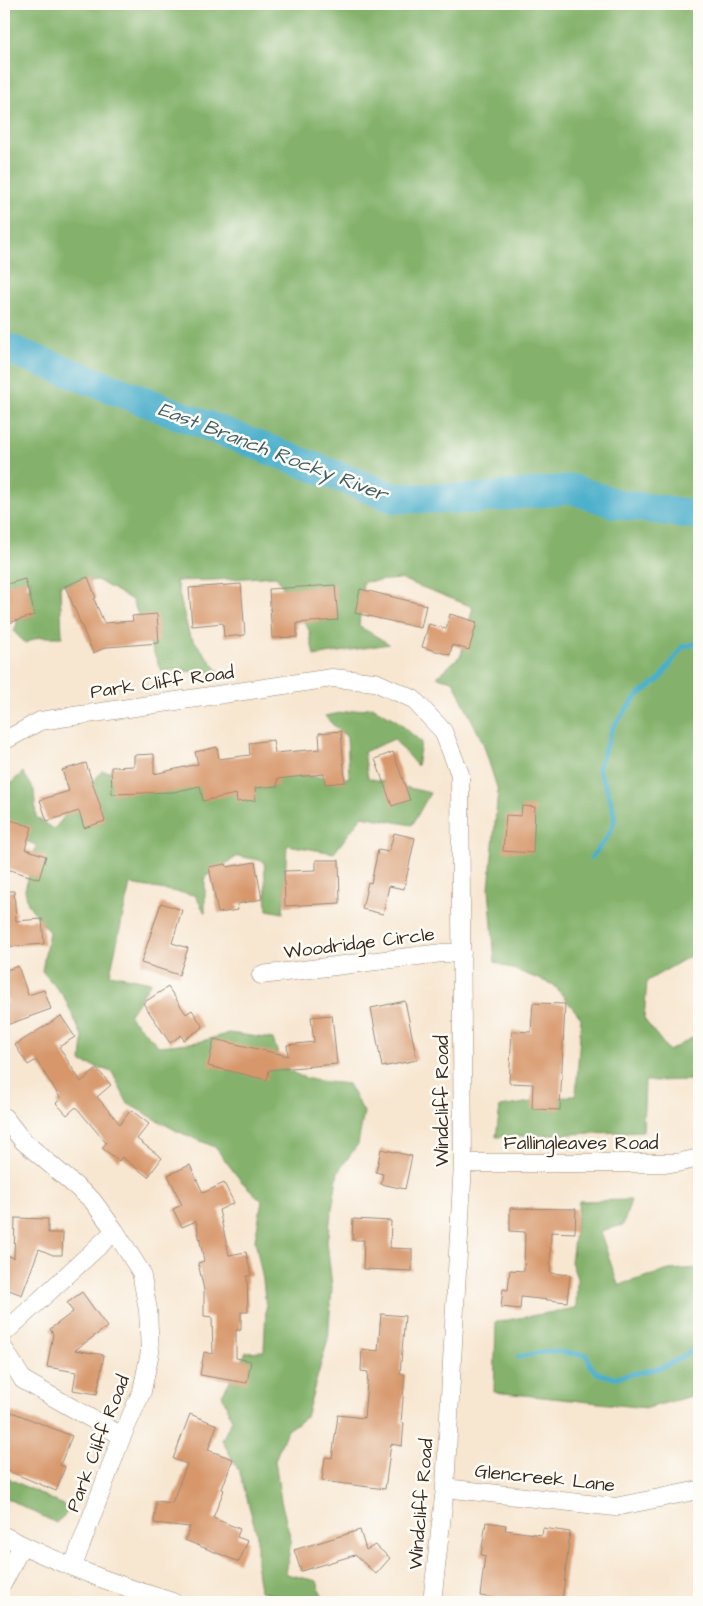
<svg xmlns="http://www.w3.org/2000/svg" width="703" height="1606" font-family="'Architects Daughter',sans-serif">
<rect width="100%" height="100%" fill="#fdfcf7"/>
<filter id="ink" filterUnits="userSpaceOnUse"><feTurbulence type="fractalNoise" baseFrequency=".02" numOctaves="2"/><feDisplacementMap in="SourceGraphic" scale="10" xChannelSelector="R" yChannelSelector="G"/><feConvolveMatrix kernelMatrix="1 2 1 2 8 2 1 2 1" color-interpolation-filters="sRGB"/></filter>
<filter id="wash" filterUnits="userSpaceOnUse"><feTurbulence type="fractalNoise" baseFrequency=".0096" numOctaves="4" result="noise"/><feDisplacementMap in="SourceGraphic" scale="20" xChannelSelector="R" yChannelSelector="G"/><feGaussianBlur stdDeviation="1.12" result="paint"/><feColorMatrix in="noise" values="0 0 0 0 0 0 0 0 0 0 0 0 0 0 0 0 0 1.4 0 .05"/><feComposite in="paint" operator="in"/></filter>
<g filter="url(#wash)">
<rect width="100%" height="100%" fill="#f7e6d0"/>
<!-- forest -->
<path fill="#84b26c" stroke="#606e45" d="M4 4H699V951L647 981 644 1019 669 1051 699 1034V1082L696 1080 645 1081 643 1131 496 1137 500 1107 576 1095 581 1018 554 985 495 962 489 889 498 791 483 743 453 681 437 677 461 655 473 607 401 579 363 582 359 626 389 644 314 656 309 630 276 576 216 580 176 581 189 634 220 673 161 670 132 600 97 580 60 585 62 637H39L25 643 14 632 31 580 4 590Z
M372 707 396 720 421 742 417 766 394 739 364 752 368 778 430 793 412 825 362 816 334 853 287 845 283 913 267 910 264 861 238 856 205 877V913L195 895 130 884 110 974 151 982 129 1016 159 1046 199 1042 229 1033 273 1039 282 1066C305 1082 321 1081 348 1084L364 1112 358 1144 338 1172 327 1241 332 1287 328 1339 306 1417 287 1430 275 1460 281 1501 291 1540 286 1574 317 1581 322 1596 296 1600 260 1591 257 1569V1535L240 1473 222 1440 232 1420 222 1395 246 1352 264 1351 266 1308 263 1280 255 1240 262 1201 241 1181 215 1147 177 1131 128 1104 112 1072 81 1062 83 1038 64 997 42 971 49 932 28 904 25 890 36 845 4 833V790L23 772 34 790 36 817 54 829 102 771 163 778 286 776 349 778 347 737 332 724 325 716Z
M631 1200 623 1225 600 1231 618 1285 669 1270 699 1268V1394L647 1408 494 1392 496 1322 576 1308 577 1278 571 1262 579 1201Z
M4 1476 71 1509 56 1523 4 1497Z"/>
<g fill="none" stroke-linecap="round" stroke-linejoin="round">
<!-- stream -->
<path stroke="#4bafca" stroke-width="5" d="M591 858C599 848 611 835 614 822 616 809 604 781 598 769L613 727 636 697 660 679 682 647 699 643
M518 1357 548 1351 587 1355 590 1365 597 1373 614 1378 660 1368 677 1360 699 1346"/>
<!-- river -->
<path stroke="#4bafca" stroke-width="30" d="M4 347 394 498 473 499 572 489 617 504 699 515"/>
</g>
<g id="blocks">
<!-- building -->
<path fill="#d7976b" d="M88 577 96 598 94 599 104 623 133 621 132 616 157 614 159 643 107 647 93 653 65 586Z
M25 579 35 615 9 623 4 604V585Z
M241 584 245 635 224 637 223 623 192 626 189 588Z
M335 585 338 620 297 623V637L272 638 269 589Z
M360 589 426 605 421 628 355 613Z
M450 614 477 622 469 650 452 645 450 655 422 647 429 624 446 629Z
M341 731 345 782 325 784 324 774 277 779 278 786 255 788 256 800 237 802 236 794 203 801 200 786 174 792 112 794 111 767 134 766V755L154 754V774L198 764 195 752 217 747 219 759 250 755 249 743 273 740 275 753 320 749 319 733Z
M393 752 410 800 392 806 375 759Z
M86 763 105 821 84 828 79 811 47 821 40 800 69 791 62 770Z
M522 806 535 807 533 853 503 851 506 815 521 816Z
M8 819 32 827 25 849 46 856 39 879 4 868V831Z
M394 833 415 838 404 889 389 886 383 914 362 909 368 882 371 883 378 850 389 852Z
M316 860H339L340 903 285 906 284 871 316 870Z
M255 862 262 899 237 904 238 910 218 913 209 867 226 864 227 867Z
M4 891H14L16 921 42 919 44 944 4 947Z
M161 903 182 910 172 943 188 948 179 975 141 963Z
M18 966 28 995 44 990 51 1009 4 1026V1005L8 1003 4 992V971Z
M168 987 186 1014 192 1010 203 1027 184 1040 181 1035 170 1043 143 1003Z
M405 1001 417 1060 382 1067 371 1008Z
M533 1003 565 1004 560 1110 532 1109 533 1084 509 1083 512 1031 531 1032Z
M332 1015 337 1064 269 1070 267 1080 208 1066 214 1039 288 1056 287 1045 314 1042 311 1017Z
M61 1016 75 1037 59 1047 81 1082 97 1069 111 1085 97 1097 120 1124 131 1110 149 1124 137 1139 162 1158 148 1177 122 1157 119 1161 102 1148 106 1143 76 1107 67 1115 56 1103 61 1099 36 1060 28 1065 15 1045Z
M381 1149 412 1156 405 1189 381 1184 383 1174 376 1172Z
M190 1165 203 1193 224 1183 234 1203 219 1210 229 1255 246 1252 251 1275 247 1276 248 1312H241V1330H236V1358L251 1361 247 1383 200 1375 204 1352 213 1354 212 1317 204 1316V1290L198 1263 204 1261 196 1221 182 1227 173 1209 182 1205 168 1175Z
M510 1208 576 1209 575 1233 551 1232 550 1273 570 1275 567 1302 521 1297 520 1309 501 1307 503 1289 508 1290 510 1270 524 1271 525 1232 510 1231Z
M15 1218 48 1219V1233H63L62 1255H53L39 1249 22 1295 4 1288V1254L14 1258Z
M353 1219 391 1221 390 1248 412 1249V1271L363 1269 364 1240H352Z
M82 1292 107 1327 75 1350 104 1355 97 1394 73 1390 76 1372 47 1367 53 1334 50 1329 73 1312 67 1303Z
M381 1314 405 1316 400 1374H405L401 1423H404L402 1446 391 1444 385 1489 322 1481 325 1457 332 1458 338 1415 364 1418 368 1372 361 1371 362 1349 378 1351Z
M12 1412 72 1436 60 1465 65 1467 56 1491 4 1469V1431Z
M190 1414 217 1425 208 1450 233 1459 222 1489 224 1490 213 1518 240 1529 237 1537 248 1541 239 1562 185 1540 190 1527 154 1523 156 1501 172 1503 187 1464 173 1459Z
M486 1522 506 1525 505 1530 542 1535 543 1528 570 1532 562 1602H525L480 1596 485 1556 481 1555Z
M360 1530 366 1550 375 1545 390 1558 376 1574 355 1555 301 1571 294 1550Z"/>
</g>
</g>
<g filter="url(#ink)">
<use href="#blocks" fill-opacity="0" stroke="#987" stroke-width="1"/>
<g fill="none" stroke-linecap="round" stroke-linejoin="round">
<defs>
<path id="street" d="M4 741 40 721 332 678 375 682 413 699 443 731 460 774 463 1163 445 1488 432 1602
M261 975 442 953H462
M4 1117 23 1141 92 1200 115 1231 141 1272 148 1310 150 1352 142 1391 122 1436 73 1566
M463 1163H677L699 1158
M4 1333 115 1231
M4 1349 23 1380 122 1436
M445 1488 615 1507 699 1490
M4 1536C57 1563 116 1585 173 1602
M4 1581 22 1545"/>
</defs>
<!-- street casing -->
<use href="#street" stroke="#987" stroke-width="19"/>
<!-- street -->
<use href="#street" stroke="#fff" stroke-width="18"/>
</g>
</g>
<g text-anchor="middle" stroke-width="5" stroke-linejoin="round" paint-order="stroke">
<!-- street labels -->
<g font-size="19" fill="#3b2a1e" stroke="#fdfcf7">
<text transform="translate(162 681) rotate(-8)" y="7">Park Cliff Road</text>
<text transform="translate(359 942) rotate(-7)" y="7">Woodridge Circle</text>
<text transform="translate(441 1101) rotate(-90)" y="7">Windcliff Road</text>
<text x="581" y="1149">Fallingleaves Road</text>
<text transform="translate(97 1443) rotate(-69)" y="7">Park Cliff Road</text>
<text transform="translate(545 1477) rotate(6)" y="7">Glencreek Lane</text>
<text transform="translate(420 1504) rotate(-85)" y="7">Windcliff Road</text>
</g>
<!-- water labels -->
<g font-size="20" font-style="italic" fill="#415f63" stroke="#fdfcf7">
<text transform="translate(273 451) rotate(21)" y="7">East Branch Rocky River</text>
</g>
</g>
<!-- margin -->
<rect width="703" height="1606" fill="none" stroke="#fdfcf7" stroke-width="20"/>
</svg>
